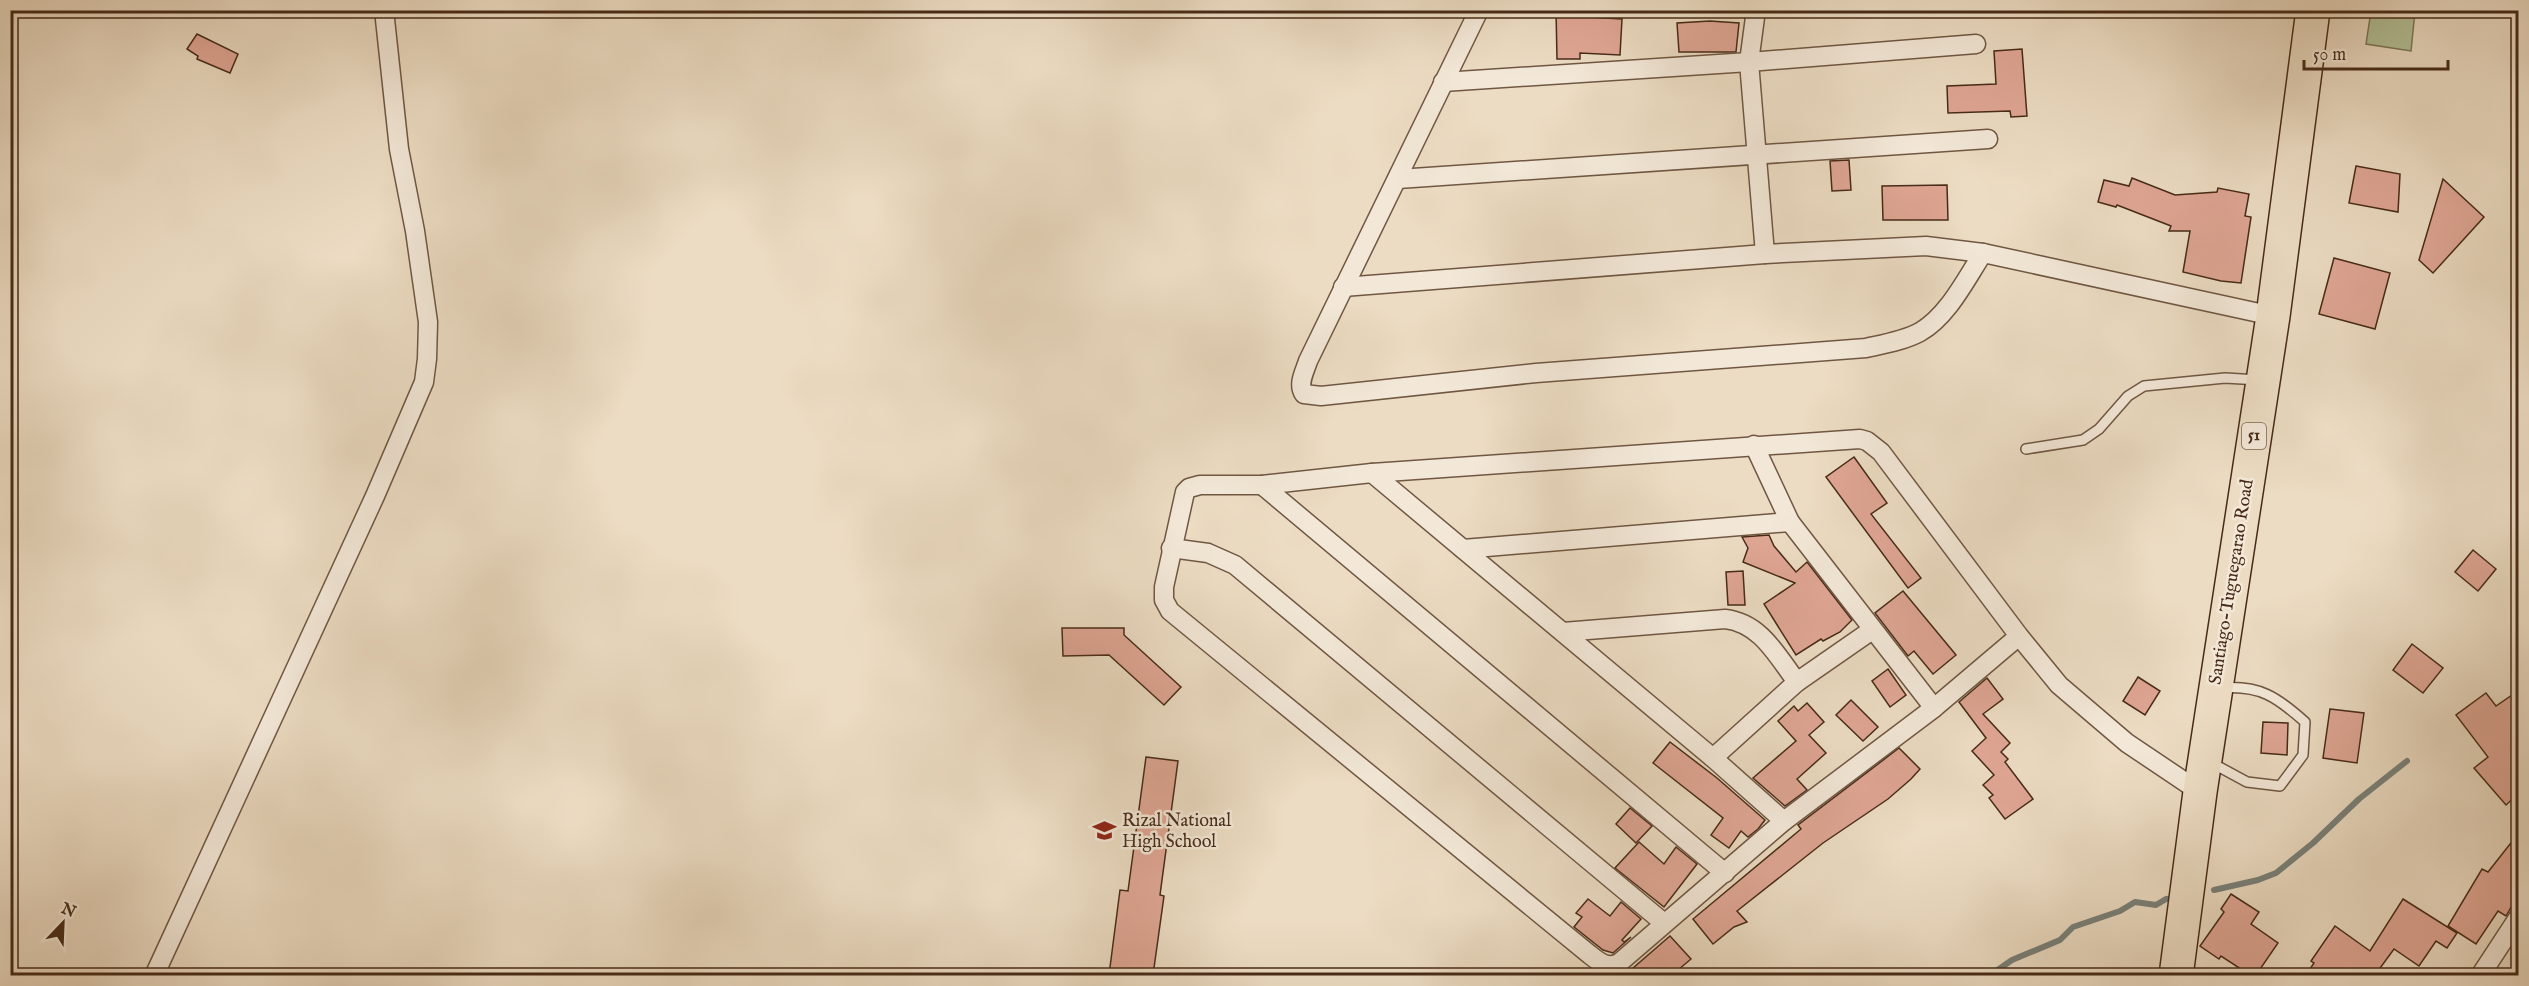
<svg xmlns="http://www.w3.org/2000/svg" width="2529" height="986" font-family="'IM FELL English',serif">
  <rect width="100%" height="100%" fill="#ecdcc3"/>
  <filter id="stains"><feTurbulence type="fractalNoise" baseFrequency=".00333" numOctaves="4"/><feColorMatrix values="0 0 0 0 .2 0 0 0 0 .09 0 0 0 0 .02 0 0 0 .5 -.17"/></filter>
  <radialGradient id="worn" r=".72"><stop offset=".6" stop-color="#630" stop-opacity="0"/><stop offset="1" stop-color="#630" stop-opacity=".3"/></radialGradient>
  <polygon fill="#b3c298" stroke="#7d7658" stroke-width="1.5" points="2371,11 2415,11 2411,51 2366,44"/>
  <g fill="none" stroke-linecap="round" stroke-linejoin="round">
    <g stroke="#79817a" stroke-width="6">
      <polyline points="2214,890 2258,880 2276,873 2313,843 2359,799 2407,761"/>
      <polyline points="1989,976 2012,960 2060,940 2073,927 2120,911 2135,902 2156,905 2166,899 2178,898"/>
    </g>
  </g>
  <g fill="#dfa694" stroke="#472b18" stroke-width="1.5">
    <polygon points="1556,10 1590,10 1589,17 1622,19 1620,55 1580,53 1580,59 1557,59"/>
    <polygon points="1710,21 1739,23 1736,52 1679,52 1677,23"/>
    <polygon points="197,34 238,54 230,73 197,59 198,56 187,49"/>
    <polygon points="2022,49 2027,116 2011,117 2010,111 1948,113 1947,86 1996,84 1994,51"/>
    <polygon points="1849,160 1851,190 1832,191 1830,161"/>
    <polygon points="2356,166 2400,174 2398,212 2349,203"/>
    <polygon points="2132,178 2175,195 2217,192 2218,188 2249,194 2245,216 2251,217 2241,283 2221,281 2183,272 2190,231 2169,231 2171,226 2117,205 2116,207 2098,202 2104,180 2129,186"/>
    <polygon points="2443,179 2484,217 2433,273 2419,260"/>
    <polygon points="1947,185 1948,220 1883,220 1882,186"/>
    <polygon points="2334,258 2390,273 2375,329 2319,314"/>
    <polygon points="1854,457 1887,503 1871,514 1921,578 1908,588 1826,477"/>
    <polygon points="1769,535 1774,546 1796,572 1807,562 1852,620 1840,632 1823,641 1821,639 1796,655 1764,604 1795,583 1743,562 1748,548 1742,537"/>
    <polygon points="2473,550 2496,569 2478,591 2455,572"/>
    <polygon points="1743,571 1745,605 1728,605 1726,572"/>
    <polygon points="1903,591 1956,655 1933,674 1914,651 1908,656 1875,613"/>
    <polygon points="1062,628 1124,628 1124,635 1181,687 1164,705 1109,655 1063,656"/>
    <polygon points="2412,644 2443,668 2423,693 2393,670"/>
    <polygon points="1888,669 1906,695 1890,707 1872,681"/>
    <polygon points="2138,677 2160,691 2145,715 2123,701"/>
    <polygon points="1987,678 2003,699 1983,714 2010,743 2001,752 2008,759 2005,762 2033,799 2005,819 1989,798 1993,795 1983,785 1994,775 1972,751 1986,738 1959,702"/>
    <polygon points="2518,691 2518,794 2506,805 2474,768 2488,757 2456,715 2486,693 2496,706"/>
    <polygon points="1851,700 1878,727 1863,741 1836,715"/>
    <polygon points="1807,703 1824,722 1809,735 1826,753 1797,779 1807,790 1785,806 1753,778 1796,741 1778,721 1794,706 1798,711"/>
    <polygon points="2330,709 2364,713 2357,763 2323,758"/>
    <polygon points="2263,722 2288,723 2287,755 2261,753"/>
    <polygon points="1670,742 1717,778 1765,820 1758,829 1748,837 1741,831 1729,848 1711,835 1723,818 1653,763"/>
    <polygon points="1899,748 1920,769 1911,779 1888,799 1823,843 1737,911 1747,922 1734,927 1713,944 1693,919 1801,829 1798,825"/>
    <polygon points="1146,757 1178,761 1160,895 1164,896 1153,975 1109,975 1120,890 1128,891"/>
    <polygon points="1630,808 1652,826 1636,843 1616,824"/>
    <polygon points="2518,834 2518,895 2506,916 2498,911 2476,944 2448,926 2482,869 2488,872"/>
    <polygon points="1639,842 1664,864 1676,847 1697,864 1664,907 1615,868"/>
    <polygon points="2231,894 2259,912 2251,924 2278,943 2256,975 2250,975 2221,956 2219,959 2200,946 2224,912 2221,909"/>
    <polygon points="1588,899 1610,916 1621,902 1641,919 1622,940 1624,942 1631,937 1613,953 1603,950 1574,927 1582,917 1576,913"/>
    <polygon points="2403,899 2457,933 2447,948 2436,941 2419,966 2394,949 2375,975 2306,975 2314,963 2311,961 2335,926 2370,951"/>
    <polygon points="1670,936 1691,959 1672,975 1625,975"/>
  </g>
  <g fill="none" stroke-linecap="round" stroke-linejoin="round">
    <defs>
      <g id="lane">
        <polyline points="2026,449 2083,440 2099,429 2128,396 2144,386 2225,378 2259,380"/>
        <path d="M2210,762L2247,782L2280,786L2303,755L2305,722C2277,697 2260,685 2221,688"/>
      </g>
      <g id="street">
        <path d="M1479,10L1308,361C1305,371 1297,384 1304,394L1321,396L1536,373L1866,348C1884,344 1903,341 1920,332C1948,316 1966,279 1983,253"/>
        <polyline points="1756,10 1749,62 1765,254"/>
        <polyline points="1443,82 1749,62 1976,44"/>
        <polyline points="1398,179 1988,139"/>
        <polyline points="1343,287 1765,254 1926,246 1983,253 2273,316"/>
        <polyline points="1754,445 1790,522 1934,708"/>
        <polyline points="1372,473 1713,758 1784,821"/>
        <polyline points="1262,485 1725,873"/>
        <polyline points="1171,548 1208,553 1235,565 1664,923"/>
        <polyline points="1463,549 1790,522"/>
        <path d="M1563,632L1725,619C1761,623 1777,656 1797,682"/>
        <path d="M2019,636L1934,708L1784,821L1619,963C1607,969 1599,962 1589,954L1170,611L1164,600V587L1185,492L1189,488L1200,485H1262L1372,473L1860,439L1867,441L1881,452L2019,636L2059,685L2127,743L2200,792"/>
        <polyline points="1713,758 1797,682 1872,630"/>
        <polyline points="154,976 375,496 424,382 427,359 428,322 415,231 399,149 384,10"/>
        <polyline points="2480,976 2518,918"/>
      </g>
      <polyline id="highway" points="2176,976 2200,792 2273,316 2313,10"/>
    </defs>
    <use href="#lane" stroke="#705743" stroke-width="12"/>
    <use href="#street" stroke="#705743" stroke-width="21"/>
    <use href="#highway" stroke="#472b18" stroke-width="36"/>
    <use href="#lane" stroke="#f3e8d8" stroke-width="9"/>
    <use href="#street" stroke="#f3e8d8" stroke-width="18"/>
    <use href="#highway" stroke="#ecdcc3" stroke-width="33"/>
  </g>
  <defs>
    <symbol id="school-bare" viewBox="-9 -9 18 18"><path d="M0-5L7-2L0 1L-7-2ZM-4 1L0 2.5L4 1V4Q0 6-4 4Z" fill="#8f2418" stroke="#f3e8d8" stroke-width="2.5" paint-order="stroke"/></symbol>
  </defs>
  <g fill-rule="evenodd">
    <use href="#school-bare" x="1088" y="814" width="33" height="33"/>
  </g>
  <g text-anchor="middle" dominant-baseline="central" stroke-width="5" stroke-linejoin="round" paint-order="stroke">
    <rect fill="#f3e8d8" stroke="#7b6452" stroke-width="1.5" x="2242" y="423" width="24" height="26" rx="4.5"/>
    <g font-size="16" font-weight="bold" fill="#472b18">
      <text x="2254" y="436">51</text>
    </g>
    <g font-size="18" fill="#472b18" stroke="#f3e8d8">
      <text transform="translate(2232 582) rotate(-81)">Santiago-Tuguegarao Road</text>
    </g>
    <g font-size="18" fill="#472b18" stroke="#f3e8d8" text-anchor="start">
      <text x="1122" y="821">Rizal National<tspan x="1122" dy="21">High School</tspan></text>
    </g>
  </g>
  <rect width="2529" height="986" fill="none" stroke="#ecdcc3" stroke-width="36"/>
  <rect x="12" y="12" width="2505" height="962" fill="none" stroke="#472b18" stroke-width="3"/>
  <rect x="18" y="18" width="2493" height="950" fill="none" stroke="#472b18" stroke-width="1.5"/>
  <g transform="translate(63 923) rotate(23)" stroke="#f3e8d8" stroke-width="4.5" paint-order="stroke">
  <path d="M0-4.5L10 22L0 15L-10 22Z" fill="#472b18"/>
  <text y="-9" font-size="16" font-weight="bold" text-anchor="middle" fill="#472b18">N</text>
  </g>
  <path d="M2304 60v9h144v-9" fill="none" stroke="#472b18" stroke-width="3"/>
  <text x="2313" y="60" font-size="18" fill="#472b18" stroke="#f3e8d8" stroke-width="4.5" paint-order="stroke">50 m</text>
  <rect width="100%" height="100%" filter="url(#stains)"/>
  <rect width="100%" height="100%" fill="url(#worn)"/>
</svg>
